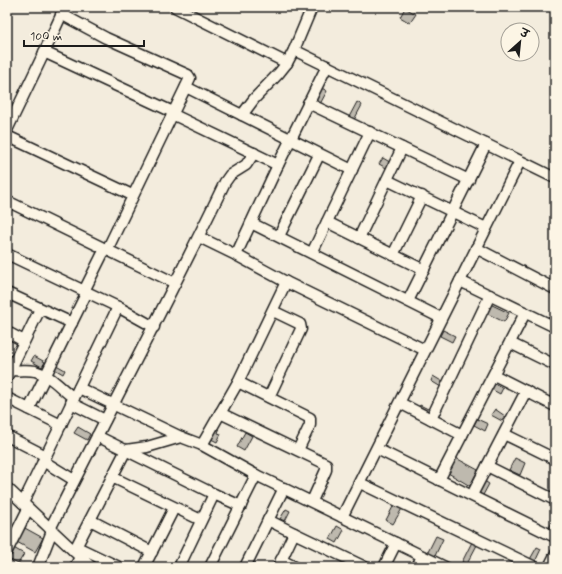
<svg xmlns="http://www.w3.org/2000/svg" width="562" height="574" font-family="Mynerve,'Playpen Sans Deva',sans-serif">
  <rect width="100%" height="100%" fill="#f3ecdd"/>
  <filter id="ink" filterUnits="userSpaceOnUse"><feTurbulence type="fractalNoise" baseFrequency=".025" numOctaves="2"/><feDisplacementMap in="SourceGraphic" scale="8" xChannelSelector="R" yChannelSelector="G"/><feConvolveMatrix kernelMatrix="1 2 1 2 8 2 1 2 1" color-interpolation-filters="sRGB"/></filter>
  <g filter="url(#ink)">
    <g fill="#beb9ae" stroke="#1c1c1c">
      <polygon points="405,8 416,14 410,23 400,17"/>
      <polygon points="320,87 327,91 320,104 312,100"/>
      <polygon points="357,102 362,105 354,120 349,117"/>
      <polygon points="383,158 393,164 390,170 379,164"/>
      <polygon points="490,304 509,313 504,322 486,313"/>
      <polygon points="443,330 455,336 452,342 440,336"/>
      <polygon points="34,356 45,362 42,367 31,361"/>
      <polygon points="53,363 65,370 63,374 51,367"/>
      <polygon points="433,376 443,382 441,387 431,381"/>
      <polygon points="494,383 503,388 500,394 491,389"/>
      <polygon points="555,388 555,401 549,398"/>
      <polygon points="420,405 432,411 430,415 418,409"/>
      <polygon points="495,409 505,416 502,421 491,415"/>
      <polygon points="477,419 488,424 485,431 474,425"/>
      <polygon points="78,427 90,434 87,440 74,433"/>
      <polygon points="216,428 219,430 218,433 221,434 217,442 211,439"/>
      <polygon points="245,432 252,436 244,451 237,447"/>
      <polygon points="456,458 478,470 470,486 448,473"/>
      <polygon points="515,458 525,463 520,475 509,470"/>
      <polygon points="483,480 489,484 482,497 476,494"/>
      <polygon points="395,503 403,507 393,524 386,520"/>
      <polygon points="286,509 290,511 285,521 280,519"/>
      <polygon points="554,518 555,519 555,529 553,533 548,530"/>
      <polygon points="337,526 344,530 337,543 330,539"/>
      <polygon points="23,527 43,538 35,552 15,541"/>
      <polygon points="436,536 443,539 434,558 427,554"/>
      <polygon points="472,542 477,545 467,564 462,562"/>
      <polygon points="12,547 24,554 18,564 7,558"/>
      <polygon points="537,547 541,549 534,564 529,561"/>
    </g>
    <g fill="none" stroke-linecap="round" stroke-linejoin="round">
      <defs>
        <g id="minor">
          <polyline points="175,7 287,63"/>
          <polyline points="61,14 106,38 188,75 190,78 107,250"/>
          <polyline points="294,50 555,178"/>
          <polyline points="44,52 173,112"/>
          <polyline points="186,87 352,170"/>
          <polyline points="308,103 469,180"/>
          <polyline points="172,114 278,165"/>
          <polyline points="242,115 254,99 279,73 287,63 294,50 312,7"/>
          <polyline points="7,130 42,57 65,7"/>
          <polyline points="7,136 132,195"/>
          <polyline points="387,180 486,228"/>
          <polyline points="7,201 175,283"/>
          <polyline points="327,222 424,270"/>
          <polyline points="251,223 441,318"/>
          <polyline points="279,236 319,155"/>
          <polyline points="199,237 236,255 286,282 425,350"/>
          <polyline points="359,238 402,148"/>
          <polyline points="476,248 555,289"/>
          <polyline points="312,253 370,132"/>
          <polyline points="7,254 118,307 154,327"/>
          <polyline points="236,255 278,165 327,66"/>
          <polyline points="393,255 422,196"/>
          <polyline points="460,281 555,327"/>
          <polyline points="84,291 105,249"/>
          <polyline points="7,293 72,323"/>
          <polyline points="408,301 486,144"/>
          <polyline points="7,332 24,341"/>
          <polyline points="510,343 555,365"/>
          <path d="M7,369C16,372 26,369 35,371C51,375 61,389 74,398"/>
          <polyline points="494,375 555,406"/>
          <polyline points="7,377 40,309"/>
          <polyline points="238,382 310,418 310,425 298,450"/>
          <polyline points="79,388 181,437 202,445 256,475 445,567"/>
          <polyline points="269,397 301,329 300,324 273,311"/>
          <polyline points="7,398 61,425"/>
          <polyline points="71,403 105,420"/>
          <polyline points="400,403 462,435"/>
          <polyline points="29,409 87,292"/>
          <polyline points="220,413 326,464 326,470 312,501"/>
          <polyline points="431,419 490,295"/>
          <polyline points="504,434 555,459"/>
          <polyline points="7,436 46,456"/>
          <polyline points="97,436 214,494 241,506"/>
          <polyline points="202,445 238,382 286,282"/>
          <polyline points="377,449 555,537"/>
          <polyline points="43,461 74,480"/>
          <polyline points="487,466 555,500"/>
          <polyline points="112,477 201,520"/>
          <polyline points="439,480 525,313"/>
          <polyline points="360,483 535,567"/>
          <polyline points="7,488 91,567"/>
          <polyline points="472,495 526,391"/>
          <polyline points="23,503 118,307"/>
          <polyline points="342,517 520,161"/>
          <polyline points="90,520 152,552"/>
          <polyline points="268,520 294,533 365,567"/>
          <path d="M50,529C108,413 169,299 225,182L230,175L246,165L254,153"/>
          <polyline points="77,547 119,567"/>
          <polyline points="7,551 28,509"/>
          <polyline points="74,551 126,450 147,447 181,437"/>
          <polyline points="281,560 295,567"/>
          <polyline points="38,567 52,531"/>
          <polyline points="75,567 80,557"/>
          <polyline points="144,567 174,508"/>
          <polyline points="179,567 214,494"/>
          <polyline points="210,567 256,475"/>
          <polyline points="245,567 284,488"/>
          <polyline points="278,567 294,533"/>
          <polyline points="384,567 396,543"/>
          <polyline points="417,567 422,556"/>
          <polyline points="549,567 555,555"/>
        </g>
      </defs>
      <use href="#minor" stroke="#1c1c1c" stroke-width="13"/>
      <use href="#minor" stroke="#fcf5e5" stroke-width="10"/>
    </g>
  </g>
  <rect width="562" height="574" fill="none" stroke="#fcf5e5" stroke-width="24"/>
  <rect x="12" y="12" width="538" height="550" fill="none" stroke="#1c1c1c" stroke-width="1.5" filter="url(#ink)"/>
  <g transform="translate(520 42) rotate(27)"><circle r="19" fill="#fcf5e5" stroke="#a29e95"/>
  <path d="M0-3L7 15L0 10L-7 15Z" fill="#1c1c1c"/>
  <text y="-6" font-size="11" font-weight="bold" text-anchor="middle" fill="#1c1c1c">उ</text>
  </g>
  <path d="M24 40v6h120v-6" fill="none" stroke="#1c1c1c" stroke-width="2"/>
  <text x="30" y="40" font-size="12" fill="#1c1c1c" stroke="#fcf5e5" stroke-width="3" paint-order="stroke">100 m</text>
</svg>
